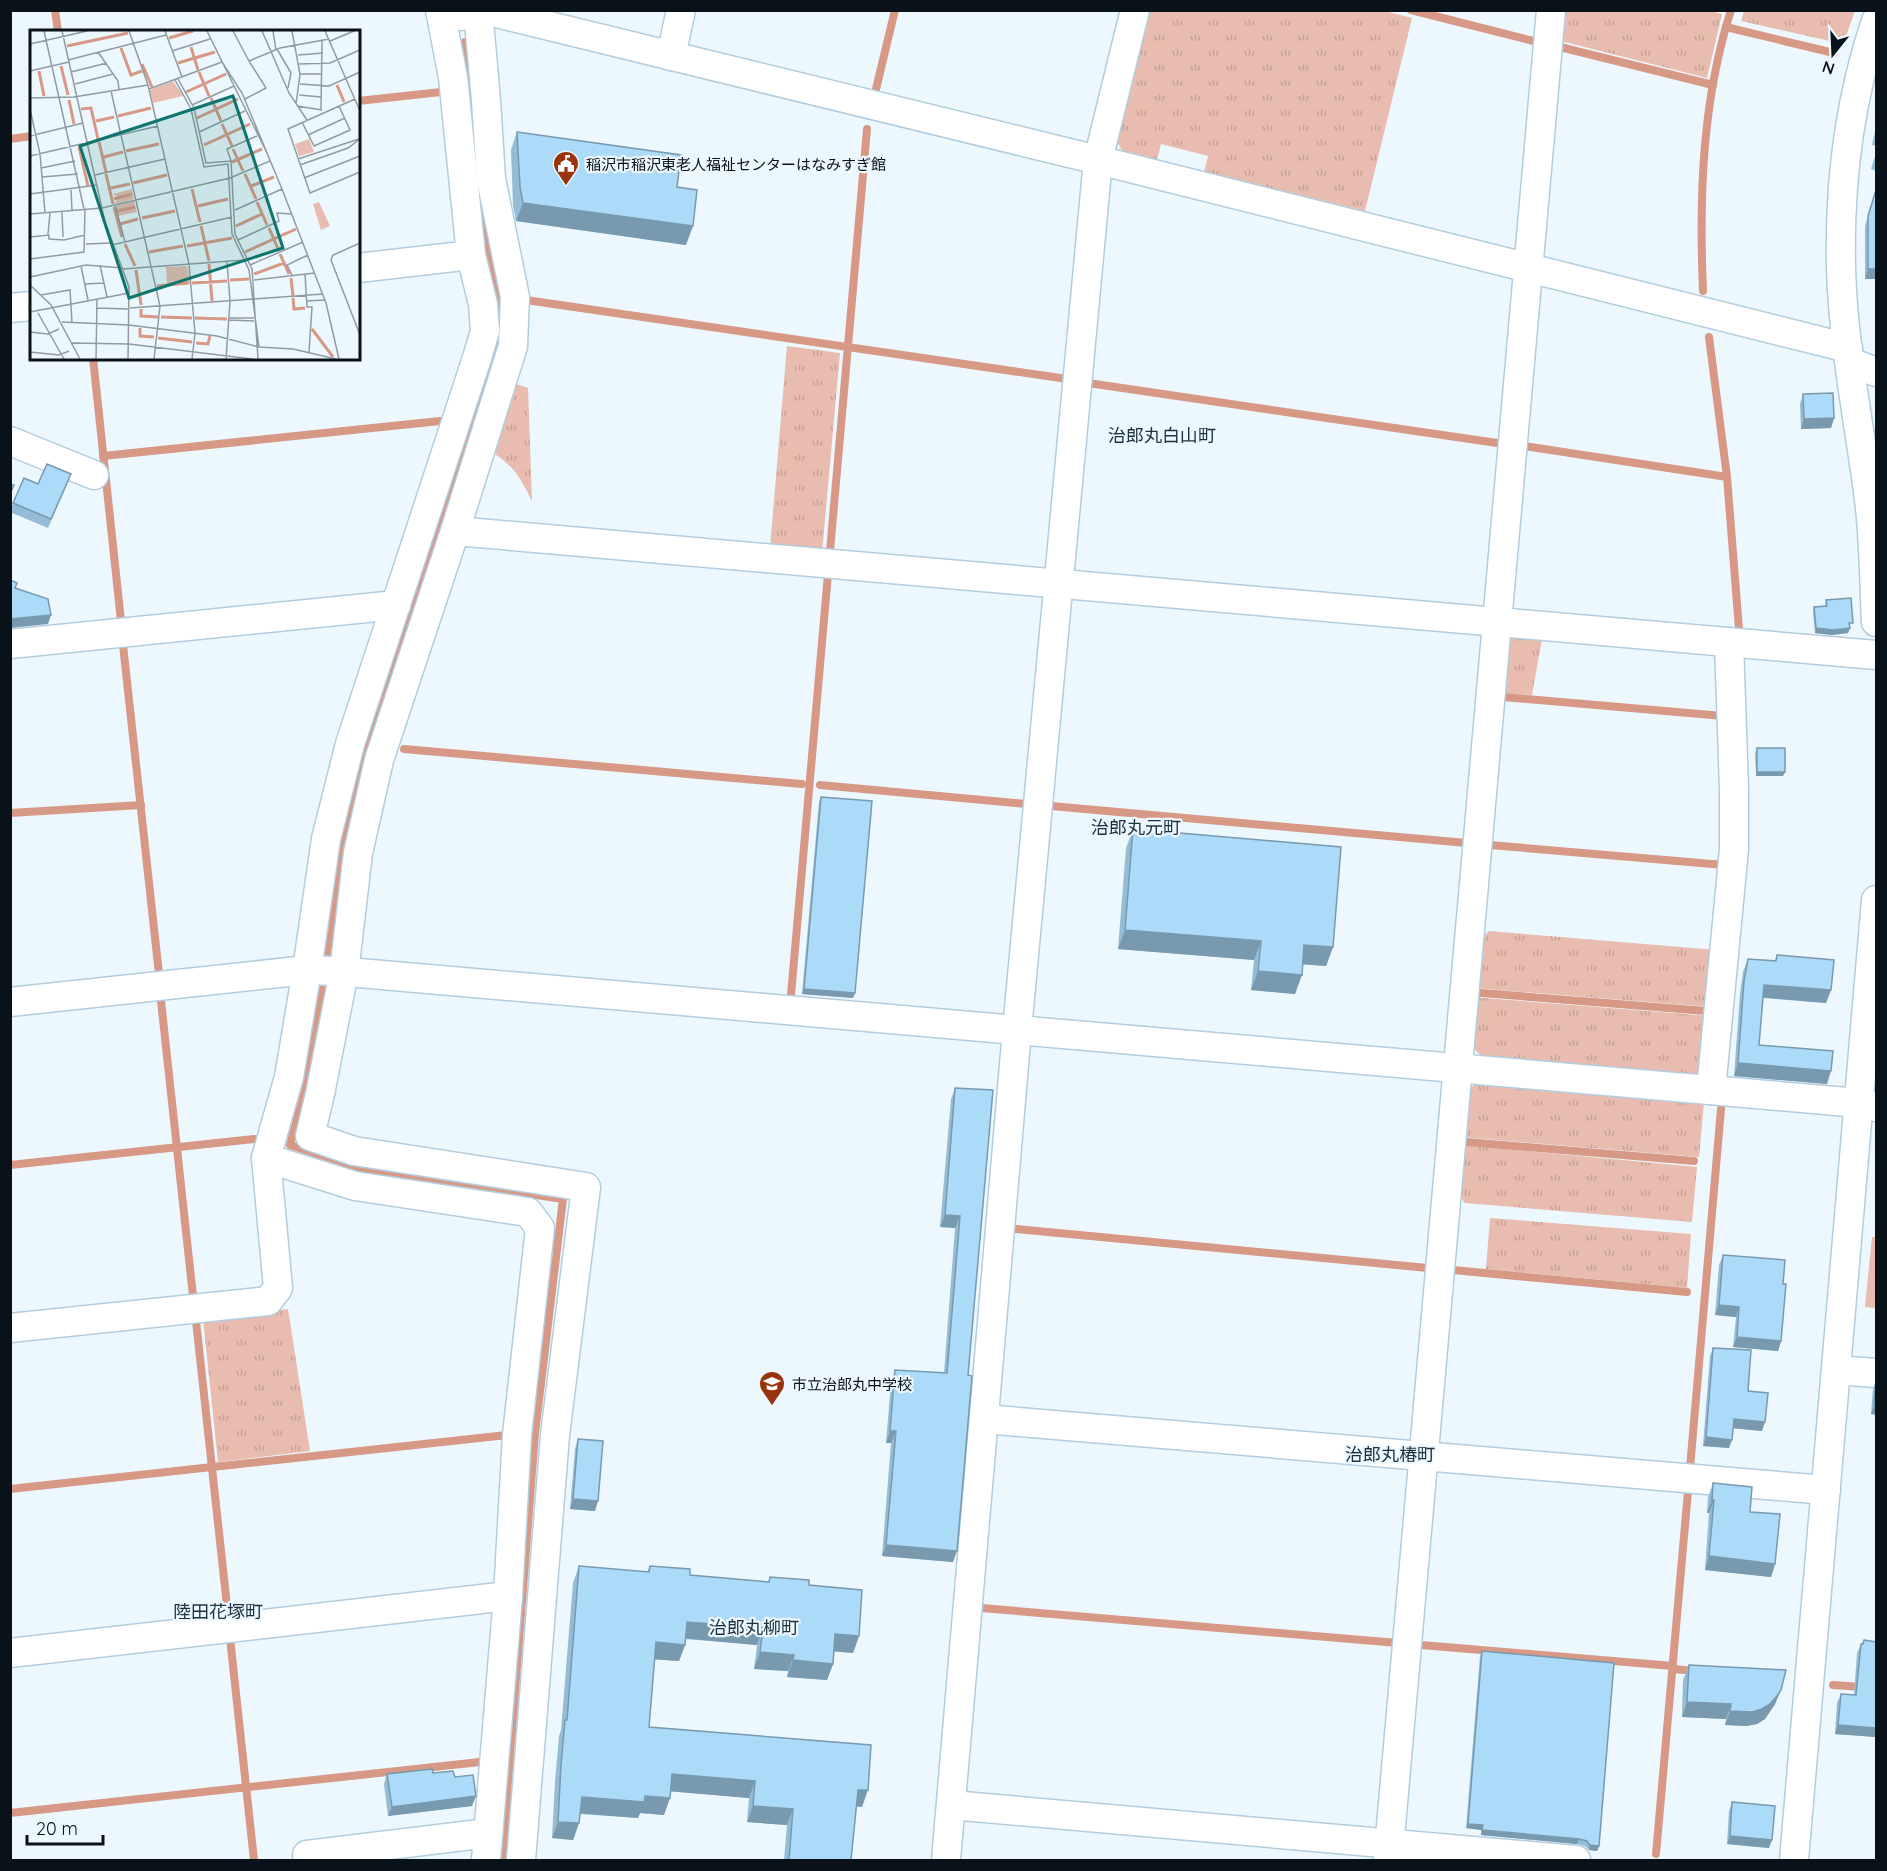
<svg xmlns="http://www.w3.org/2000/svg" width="1887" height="1871" font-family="Quicksand,'Noto Sans JP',sans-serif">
  <defs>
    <pattern id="grass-tufts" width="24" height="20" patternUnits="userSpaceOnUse" patternTransform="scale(1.5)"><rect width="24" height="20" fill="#e8bdaf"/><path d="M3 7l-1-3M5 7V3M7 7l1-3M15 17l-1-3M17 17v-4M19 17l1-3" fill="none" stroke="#c6a196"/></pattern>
  </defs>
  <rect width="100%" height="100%" fill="#ecf7fe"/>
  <g fill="url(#grass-tufts)">
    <polygon points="1381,10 1412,18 1365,211 1204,172 1208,156 1161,144 1157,160 1123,152 1115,138 1146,11"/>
    <polygon points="1708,10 1722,14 1707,78 1557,40 1559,11"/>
    <polygon points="1744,11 1744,10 1855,11 1843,44 1741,21"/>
    <polygon points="787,346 840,353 822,553 770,548"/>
    <path d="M511,382L528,388L532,501C518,474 515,467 489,450Z"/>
    <polygon points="1543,633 1532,695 1497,693 1502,638"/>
    <polygon points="1489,931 1717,950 1711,1007 1473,988 1476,943"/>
    <polygon points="1471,997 1711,1016 1705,1077 1484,1058 1467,1043"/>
    <polygon points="1477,1082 1704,1102 1699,1157 1462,1137 1465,1093"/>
    <polygon points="1461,1145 1697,1167 1692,1222 1465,1203 1457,1193"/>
    <polygon points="1490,1218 1691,1234 1687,1288 1486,1269"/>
    <polygon points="288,1309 310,1451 218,1462 203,1319"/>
  </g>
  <polygon fill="#e8bdaf" points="1872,1237 1876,1237 1876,1308 1865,1307"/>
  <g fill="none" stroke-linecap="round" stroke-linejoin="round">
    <g stroke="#d79986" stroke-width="8">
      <polyline points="55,10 58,32"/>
      <polyline points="1411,10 1537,42"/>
      <polyline points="1726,27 1834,53"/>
      <polyline points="465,42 470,76"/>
      <polyline points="1560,47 1713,85"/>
      <polyline points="876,89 895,10"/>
      <polyline points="358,101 441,92"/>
      <polyline points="473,115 474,148"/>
      <polyline points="10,139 32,136"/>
      <polyline points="480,205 486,246 501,311 498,341 368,746 341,856 324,984 308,1079 290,1145 363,1169 563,1199 535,1433 502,1860"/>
      <path d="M1703,291C1699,197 1702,101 1731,10"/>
      <polyline points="526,300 1067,379"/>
      <polyline points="1709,337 1727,477 1739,629"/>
      <polyline points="93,358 121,621"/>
      <polyline points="1088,383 1504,444"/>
      <polyline points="1524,446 1727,477"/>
      <polyline points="103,456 440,421"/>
      <polyline points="830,551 867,129"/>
      <polyline points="123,645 159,974"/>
      <polyline points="1503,697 1723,716"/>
      <polyline points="404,749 802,784"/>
      <polyline points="820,785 1026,804"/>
      <polyline points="1051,806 1467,843"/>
      <polyline points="10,813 141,805"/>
      <polyline points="1490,845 1724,865"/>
      <polyline points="1481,993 1706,1011"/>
      <polyline points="791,995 828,574"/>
      <polyline points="161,1001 193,1296"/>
      <polyline points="1467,1142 1694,1161"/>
      <polyline points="10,1165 254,1139"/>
      <polyline points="1016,1229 1428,1268"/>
      <polyline points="1453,1270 1687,1292"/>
      <polyline points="196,1321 228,1615"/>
      <polyline points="1690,1468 1721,1109"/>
      <polyline points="10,1489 507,1435"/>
      <polyline points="981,1608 1398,1643"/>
      <polyline points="230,1638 254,1860"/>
      <polyline points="1421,1645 1673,1666"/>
      <polyline points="1673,1669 1696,1671"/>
      <polyline points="1833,1685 1876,1688"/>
      <polyline points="10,1813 480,1762"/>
      <polyline points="1656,1854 1688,1491"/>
    </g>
    <defs>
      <g id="minor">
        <polyline points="440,10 453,77 471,255 483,304 485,331 477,358 350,744 326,839 307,970 289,1077 266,1158 355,1186 528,1212 540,1228 517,1435 508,1596 486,1860"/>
        <polyline points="478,10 486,100 491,179 515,297 513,346 455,531 379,760 358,853 344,972 320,1094 310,1136 354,1151 586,1187 555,1435 521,1860"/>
        <polyline points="461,16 478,11 492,12 1098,160 1848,348"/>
        <path d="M1876,21C1849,101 1839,183 1841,268C1843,345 1859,422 1869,499C1874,539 1874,581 1876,622"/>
        <polyline points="671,56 681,10"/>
        <polyline points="358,268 471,255"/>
        <polyline points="10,308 32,306"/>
        <polyline points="1850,362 1876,372"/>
        <polyline points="10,441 94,475"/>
        <polyline points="455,531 1876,655"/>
        <polyline points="10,644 396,605"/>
        <polyline points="10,1002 307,970 336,971 1859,1103 1876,1107"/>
        <polyline points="1711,1090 1734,849 1734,790 1729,642"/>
        <polyline points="10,1328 268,1301 278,1288 266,1158"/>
        <polyline points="1836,1370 1876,1373"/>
        <polyline points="984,1419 1826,1490"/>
        <polyline points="10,1653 508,1596"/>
        <polyline points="951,1805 1576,1860"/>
        <polyline points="307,1855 488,1833"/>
        <polyline points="946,1860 1017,1030 1098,160 1135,10"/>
        <polyline points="1388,1860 1551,10"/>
        <polyline points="1794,1860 1876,900"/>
      </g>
    </defs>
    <use href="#minor" stroke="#b3cdde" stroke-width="31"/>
    <use href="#minor" stroke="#fff" stroke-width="28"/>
  </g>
  <g fill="#94bcd6">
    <polygon points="1876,127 1876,146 1872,145"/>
    <polygon points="517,132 677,187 686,245 516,221 513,205 511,150"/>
    <polygon points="1876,153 1876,171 1871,169"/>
    <polygon points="1876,188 1876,279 1865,279 1865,226"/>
    <polygon points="1803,394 1834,418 1831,428 1801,429 1800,404"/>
    <polygon points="68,482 48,528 10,512 13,503 38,484"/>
    <polygon points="1826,600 1851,628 1850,628 1848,633 1832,635 1815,633 1813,612 1814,607 1825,606"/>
    <polygon points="1757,748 1783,776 1756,776 1755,753"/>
    <polygon points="821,797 853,998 802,994 819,802"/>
    <polygon points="1133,829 1333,947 1326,966 1303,964 1295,994 1251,990 1254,960 1118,949 1126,848"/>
    <polygon points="1777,955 1831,990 1826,1003 1763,998 1759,1045 1827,1084 1734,1076 1740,994 1743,972 1748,959 1775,960"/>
    <polygon points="955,1088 968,1375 953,1562 882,1556 891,1443 886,1443 891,1382 895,1370 944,1373 955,1228 940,1227 951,1099"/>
    <polygon points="1723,1255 1783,1284 1781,1341 1778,1351 1733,1347 1736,1317 1715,1315 1719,1265"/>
    <polygon points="1713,1348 1748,1391 1762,1431 1733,1428 1729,1448 1703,1446 1710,1356"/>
    <polygon points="1876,1381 1876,1415 1871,1414 1873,1389"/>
    <polygon points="578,1439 595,1511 570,1509 575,1449"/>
    <polygon points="1713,1483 1750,1512 1775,1564 1771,1577 1705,1570 1709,1513 1707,1513 1708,1497"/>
    <polygon points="579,1566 647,1572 650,1566 690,1575 768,1582 770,1577 809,1585 859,1636 853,1653 834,1651 833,1664 827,1680 787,1677 788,1671 754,1669 757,1645 685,1639 685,1645 679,1661 654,1659 649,1727 862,1807 856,1806 851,1860 784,1860 787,1825 747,1822 749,1798 671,1791 664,1815 640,1813 638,1818 580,1814 579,1823 573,1840 552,1838 555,1782 559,1736 561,1730 573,1583"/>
    <polygon points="1864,1640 1876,1737 1835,1734 1837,1703 1841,1694 1854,1695 1857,1653 1861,1644 1862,1644"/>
    <polygon points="1482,1651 1599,1846 1597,1851 1589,1850 1585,1846 1577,1844 1481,1835 1481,1830 1466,1828 1480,1656"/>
    <polygon points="1689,1665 1781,1690 1775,1704 1765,1719 1757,1724 1746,1726 1725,1725 1726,1719 1682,1717 1683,1680"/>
    <polygon points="433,1773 455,1777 472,1806 388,1816 384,1784 387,1774"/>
    <polygon points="1732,1802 1769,1848 1727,1844 1729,1811"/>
  </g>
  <g fill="#7899ae">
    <polygon points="523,203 693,226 686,245 516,221"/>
    <polygon points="1868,269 1876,269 1876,279 1865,279"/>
    <polygon points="1834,418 1831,428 1801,429 1804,419"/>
    <polygon points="51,615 48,624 10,628 10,619"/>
    <polygon points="1816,628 1850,628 1848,633 1832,635 1815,633"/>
    <polygon points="1757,772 1785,772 1783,776 1756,776"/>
    <polygon points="1125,930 1261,941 1254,960 1118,949"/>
    <polygon points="1304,945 1333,947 1326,966 1298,964"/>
    <polygon points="1258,971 1302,975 1295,994 1251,990"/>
    <polygon points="1764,985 1831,990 1826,1003 1759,997"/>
    <polygon points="804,989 855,993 853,998 802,994"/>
    <polygon points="1738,1063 1831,1071 1827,1084 1734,1076"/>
    <polygon points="945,1215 960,1216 955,1228 940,1227"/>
    <polygon points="1719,1305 1739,1307 1736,1317 1715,1315"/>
    <polygon points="1737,1337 1781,1341 1778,1351 1733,1347"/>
    <polygon points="1874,1405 1876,1405 1876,1415 1871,1414"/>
    <polygon points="1734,1419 1765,1422 1762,1431 1731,1428"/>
    <polygon points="890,1431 896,1431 891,1443 886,1443"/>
    <polygon points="1706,1437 1732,1440 1729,1448 1703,1446"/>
    <polygon points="573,1499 598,1501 595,1511 570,1509"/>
    <polygon points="1712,1500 1714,1500 1709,1513 1707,1513"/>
    <polygon points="886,1545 957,1551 953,1562 882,1556"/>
    <polygon points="1709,1556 1775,1564 1771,1577 1705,1570"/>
    <polygon points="687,1622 763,1628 757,1645 681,1638"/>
    <polygon points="835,1634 859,1636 853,1653 829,1651"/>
    <polygon points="656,1642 685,1645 679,1661 650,1659"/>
    <polygon points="760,1652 794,1655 788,1671 754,1669"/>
    <polygon points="793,1660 833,1664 827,1680 787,1677"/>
    <polygon points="1781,1690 1775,1704 1765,1719 1757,1724 1746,1726 1725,1725 1730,1711"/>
    <polygon points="1687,1702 1731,1704 1726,1719 1682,1717"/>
    <polygon points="1838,1725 1876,1728 1876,1737 1835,1734"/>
    <polygon points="672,1774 755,1781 749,1798 666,1791"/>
    <polygon points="858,1790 868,1790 862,1807 852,1806"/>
    <polygon points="476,1796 472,1806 388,1816 392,1807"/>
    <polygon points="645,1796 670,1798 664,1815 640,1813 638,1818 576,1813 582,1797"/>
    <polygon points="753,1806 793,1809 787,1825 747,1822"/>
    <polygon points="558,1822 579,1823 573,1840 552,1838"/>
    <polygon points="1468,1824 1483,1825 1481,1830 1466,1828"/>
    <polygon points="1482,1830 1579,1839 1577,1844 1481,1835"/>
    <polygon points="1730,1836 1772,1840 1769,1848 1727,1844"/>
    <polygon points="1590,1845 1599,1846 1597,1851 1589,1850"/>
  </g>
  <g fill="#acdbf9" stroke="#7899ae" stroke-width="1.5">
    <polygon points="517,132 681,155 677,187 697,190 693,226 523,203 520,187"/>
    <polygon points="1876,190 1876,269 1868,269 1868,216"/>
    <polygon points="1833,393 1834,418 1804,419 1803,394"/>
    <polygon points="47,464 71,474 51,519 13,503 24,478 38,484"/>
    <polygon points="10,484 14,485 10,494"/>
    <polygon points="10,580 17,583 15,588 48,599 51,615 10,619"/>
    <polygon points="1851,598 1853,623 1849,623 1850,628 1833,630 1816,628 1814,607 1827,606 1826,600"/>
    <rect x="1757" y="748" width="28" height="24"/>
    <polygon points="821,797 872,801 855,993 804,989"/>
    <polygon points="1133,829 1341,847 1333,947 1304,945 1302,975 1258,971 1261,941 1125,930"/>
    <polygon points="1777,955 1834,960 1831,990 1764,985 1759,1045 1833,1051 1831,1071 1738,1063 1744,981 1748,959 1776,961"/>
    <polygon points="955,1088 993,1090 968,1375 972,1376 957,1551 886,1545 896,1431 890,1431 895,1370 947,1373 960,1216 945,1215"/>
    <polygon points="1723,1255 1785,1260 1783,1284 1786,1284 1781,1341 1737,1337 1739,1307 1719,1305"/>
    <polygon points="1713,1348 1751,1350 1748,1391 1768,1393 1765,1422 1734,1419 1732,1440 1706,1437"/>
    <polygon points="1876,1381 1876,1405 1874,1405"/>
    <polygon points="578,1439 603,1441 598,1501 573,1499"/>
    <polygon points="1713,1483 1752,1487 1750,1512 1780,1514 1775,1564 1709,1556 1714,1500 1712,1500"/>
    <polygon points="579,1566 649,1572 650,1566 690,1569 690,1575 769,1582 770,1577 809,1580 809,1585 862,1590 859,1636 835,1634 833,1664 793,1660 794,1655 760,1652 763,1628 687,1622 685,1645 656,1642 649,1727 871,1745 868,1790 858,1790 851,1860 789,1860 793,1809 753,1806 755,1781 672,1774 670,1798 645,1796 644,1802 582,1797 579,1823 558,1822 561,1765 565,1720 567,1720"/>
    <polygon points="1864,1640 1876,1642 1876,1728 1838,1725 1841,1694 1856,1695 1861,1644 1863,1644"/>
    <polygon points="1482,1651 1614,1663 1599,1846 1590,1845 1587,1841 1579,1839 1482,1830 1483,1825 1468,1824"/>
    <polygon points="1689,1665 1786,1670 1781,1690 1777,1696 1770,1704 1762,1709 1752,1712 1730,1711 1731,1704 1687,1702"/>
    <polygon points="432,1769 433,1773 453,1771 455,1777 473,1775 476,1796 392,1807 387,1774"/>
    <polygon points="1732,1802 1775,1806 1772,1840 1730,1836"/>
  </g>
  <defs>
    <symbol id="civic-pin" viewBox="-11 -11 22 30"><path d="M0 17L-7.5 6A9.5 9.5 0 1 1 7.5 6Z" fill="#99330d" stroke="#ecf7fe"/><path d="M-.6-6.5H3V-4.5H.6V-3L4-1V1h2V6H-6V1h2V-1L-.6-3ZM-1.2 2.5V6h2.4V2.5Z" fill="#fff"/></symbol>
    <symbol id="school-pin" viewBox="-11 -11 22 30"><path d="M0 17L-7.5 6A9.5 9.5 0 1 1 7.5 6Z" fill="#99330d" stroke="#ecf7fe"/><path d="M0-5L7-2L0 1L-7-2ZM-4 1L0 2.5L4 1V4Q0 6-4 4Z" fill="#fff"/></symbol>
  </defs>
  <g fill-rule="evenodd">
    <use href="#civic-pin" x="551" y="149" width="30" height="40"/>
    <use href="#school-pin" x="757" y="1369" width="30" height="40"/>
  </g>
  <g text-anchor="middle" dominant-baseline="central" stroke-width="4.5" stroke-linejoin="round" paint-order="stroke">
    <g font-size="15" fill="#081218" stroke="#ecf7fe" text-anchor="start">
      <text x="586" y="164">稲沢市稲沢東老人福祉センターはなみすぎ館</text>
      <text x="792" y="1384">市立治郎丸中学校</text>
    </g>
    <g font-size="18" fill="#1c323f" stroke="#ecf7fe">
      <text x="1162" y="435">治郎丸白山町</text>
      <text x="1136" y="827">治郎丸元町</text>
      <text x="1390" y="1454">治郎丸椿町</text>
      <text x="218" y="1611">陸田花塚町</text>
      <text x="754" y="1627">治郎丸柳町</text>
    </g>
  </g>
  <g transform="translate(30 30)">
    <rect width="330" height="330" fill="#ecf7fe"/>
    <path d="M102,159L104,169L85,174L88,168L83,164ZM104,171L107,182L88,186L85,176ZM157,236L160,253L137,254L136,237Z" fill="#e8bdaf"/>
    <path d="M143,51L153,66L123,73L120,60ZM279,109L284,122L269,126L265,114ZM289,172L300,196L291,200L283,174Z" fill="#e8bdaf"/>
    <path fill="none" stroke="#d79986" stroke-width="3" d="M139,8L163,1M37,16L98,3M161,17L168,40M91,18L101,45L112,41M148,33L185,22M112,34L122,57M31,36L38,65M9,41L14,66M169,42L179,66M307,55L314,72M156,62L196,44M181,68L191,91M39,70L44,94M51,79L61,78L68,109M88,86L121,78M167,88L208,69M66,91L84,87M192,94L202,116M69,112L76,142M174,115L220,94M49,117L58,156M203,119L213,141M96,121L129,114M74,127L93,122M202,132L232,119M76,144L83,174M215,144L226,169M103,153L137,145M221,156L244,147M81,158L100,154M162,159L170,192M84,169L102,164M227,172L237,195M168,176L198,169M84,177L92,207M87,181L105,177M112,188L145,181M90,194L108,189M171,196L179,231M206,196L232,184M239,198L249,221M95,214L105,236M157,216L202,208M119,222L153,216M215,222L266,199M250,224L259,244M179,234L182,271M106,240L111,275M224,244L254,233M261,248L263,266M200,250L219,249M162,253L197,251M127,256L159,253M263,268L264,279L275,278M111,279V286L128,287M131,287L162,288M165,288L197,289M110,298V306L124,307M282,299L303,327M128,308L162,312M166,313L178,314L180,306"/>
    <path fill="none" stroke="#919ba2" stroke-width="1.5" d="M14,1L54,179M32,1L75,192L99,257L98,329M99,1L118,55L159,234L165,303L162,329M135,1L152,47M177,1L238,125M203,1L219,31M232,1L259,63L277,90M243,1L246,20M262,1L270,44L266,74M295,1L330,81M300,11L324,1M0,14L57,1M247,19L261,43L258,58M142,21L180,9M68,22L88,51L89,60M268,25L293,23M38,30L136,5M192,32L212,63L252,159L296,273L309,329M269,34L300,33L330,20M0,41L39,32M41,42L77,33M270,44H292M148,49L164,78L176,133L201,131L205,204L222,239L228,329M145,50L161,79L174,137L198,134L202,204L219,240L229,317M45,54L83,44M270,54L299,56L330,42M119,59L192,32M81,61L130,276L124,329M269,65L291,67M0,68L44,67L118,55M215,69L236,58L219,31L250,18L299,9M325,69L258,99L280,163L330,142M162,75L204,56M267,76L292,80M0,79L10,124L15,183M291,79L292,11M272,92L284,116L320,100L309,76M169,102L215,81M278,105L315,88M0,106L53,93M0,126L128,96M268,129L329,109M201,131L197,119L227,106M270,135L318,118L330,109M11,138L45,131M65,145L135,129M12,147L48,144M274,148L330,126M41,160L42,181M0,164L67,155M85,175L95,212M205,180L252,159M32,182L33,207M0,184L72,178L200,148L240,131M18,204L20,183M0,207L19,205V209L34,210L55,205M208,210L249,191L247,183L262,184M330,213L303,225L301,230L330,305M56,214L81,213M82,215L202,187M0,229L54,222L55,179M70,235L77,267M220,235L273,212M51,236L58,270M93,239L214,230M275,244L277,277H282L279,322M262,245L257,235L278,225M0,247L56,235L93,238M224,250L285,243M55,254L74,253M0,255L21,275L50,329M11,265L40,260L42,293M277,271L295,270M67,278L98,279M100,278L293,264M0,282L99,263M8,283L34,329M199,288H224M199,290L224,291M32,292L99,295L187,306L229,317L263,319L306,329M0,302L18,304L29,299M42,313L99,314L222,329M0,322L29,325L39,321M66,329L67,269M196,329L200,271L197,232"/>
    <path fill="#0f766e" fill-opacity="0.15" stroke="#0f766e" stroke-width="3" d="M203,66L253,218L99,268L50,116Z"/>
    <rect width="330" height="330" fill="none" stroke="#081218" stroke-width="3"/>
  </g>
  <rect width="1887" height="1871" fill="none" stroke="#081218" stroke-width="24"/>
  <g transform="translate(1833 54) rotate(198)" stroke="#ecf7fe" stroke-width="4.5" paint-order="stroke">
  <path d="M0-4.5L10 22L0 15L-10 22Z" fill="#081218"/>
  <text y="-9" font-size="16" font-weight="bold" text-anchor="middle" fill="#081218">N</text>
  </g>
  <path d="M27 1835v9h76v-9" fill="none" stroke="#081218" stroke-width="3"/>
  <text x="36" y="1835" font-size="18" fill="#081218" stroke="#ecf7fe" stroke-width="4.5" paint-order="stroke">20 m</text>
</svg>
